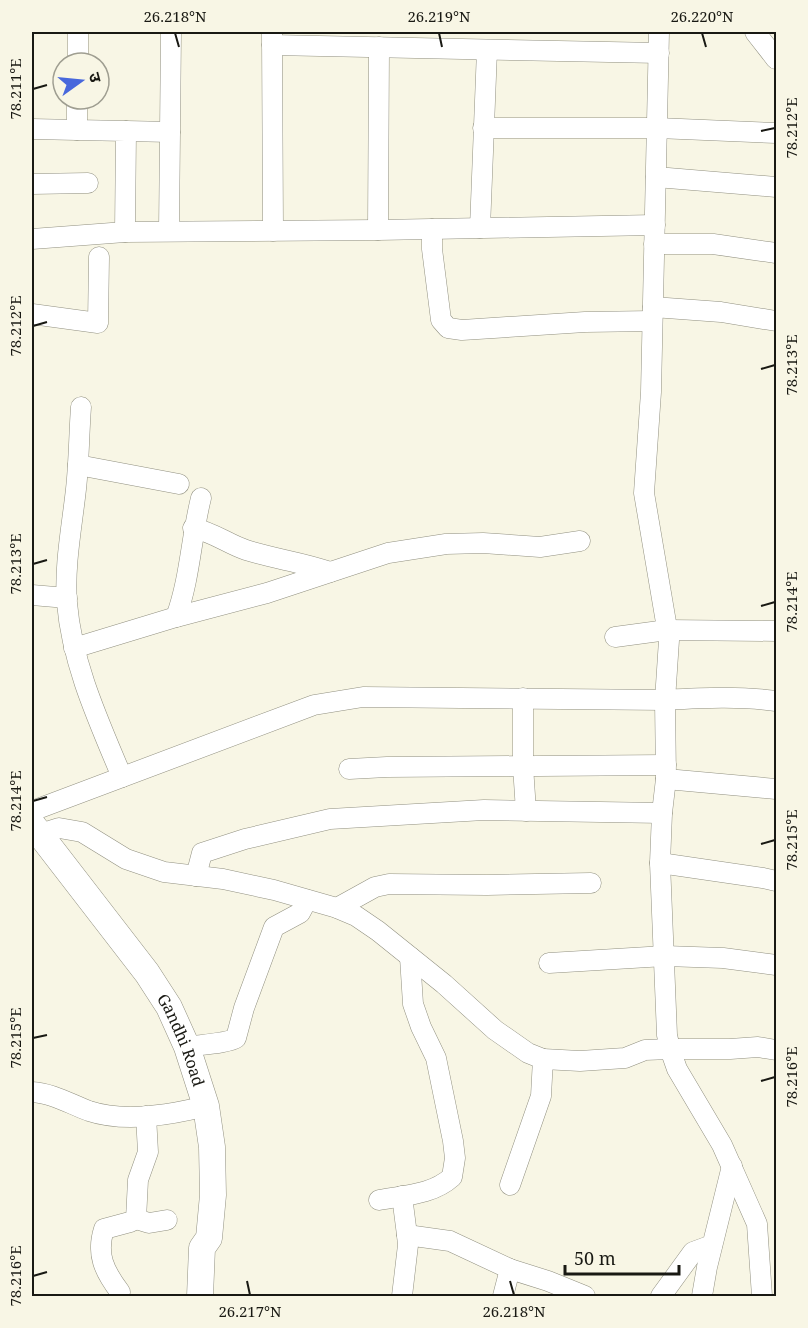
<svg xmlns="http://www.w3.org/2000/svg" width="808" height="1328" font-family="'Noto Serif','Noto Sans Devanagari',serif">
  <rect width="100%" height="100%" fill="#f8f6e5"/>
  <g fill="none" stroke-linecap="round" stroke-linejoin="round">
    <defs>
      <g id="minor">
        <polyline points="659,32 651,392 644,493 669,640 665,700 666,779 662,813 660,863 667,1035 670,1049 677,1069 722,1145 757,1224 762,1296"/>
        <polyline points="755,32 776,59"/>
        <polyline points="272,34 273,231"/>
        <polyline points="272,45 659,53"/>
        <polyline points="78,63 78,32"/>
        <polyline points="77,99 77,130 126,131 125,232"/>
        <polyline points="483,128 657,128 776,133"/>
        <polyline points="32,129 77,130"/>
        <polyline points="126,131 170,132"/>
        <polyline points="656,177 776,187"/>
        <polyline points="32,184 88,183"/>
        <polyline points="480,228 487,50"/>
        <polyline points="432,229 432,249 441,320 448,328 462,330 585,322 652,321"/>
        <polyline points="378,230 379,47"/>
        <polyline points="169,231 171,32"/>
        <polyline points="32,239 125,232 378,230 655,225"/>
        <polyline points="654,244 713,244 776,253"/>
        <polyline points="653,307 721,312 776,321"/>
        <polyline points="32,314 98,323 99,257"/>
        <path d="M81,407C79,434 79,462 76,489C72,526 64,566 67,603C72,664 99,722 122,777"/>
        <polyline points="78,465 179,484"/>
        <path d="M193,528C213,532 228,544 246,550C274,559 302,562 330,572"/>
        <polyline points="32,595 67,598"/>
        <path d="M176,617C190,579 191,538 201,498"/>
        <polyline points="615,637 667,630 776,631"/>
        <polyline points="74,648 176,617 267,593 388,553 446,544 483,543 540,547 580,541"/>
        <polyline points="523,698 523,766 526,811"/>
        <polyline points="349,769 387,767 666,765"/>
        <polyline points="666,779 776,789"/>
        <path d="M32,811L314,705L363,697L665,700C703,698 739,696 776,701"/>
        <polyline points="40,834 59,828 82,832 126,859 164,872 223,879 274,890 337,908 356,916 378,931 444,984 495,1030 528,1053 543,1059 541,1096 510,1185"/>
        <polyline points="660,863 763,878 776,881"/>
        <polyline points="196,876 202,853 245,839 330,819 484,810 662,813"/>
        <polyline points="337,908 375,887 389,884 487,885 591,883"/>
        <polyline points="549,963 665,956 723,958 776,965"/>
        <path d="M187,1047C198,1045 229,1043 236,1038L244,1008L274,927L300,913L307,900"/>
        <polyline points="543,1059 580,1061 625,1058 645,1050 670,1049 730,1049 758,1047 776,1050"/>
        <path d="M32,1092C52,1093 70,1104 89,1111C125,1123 170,1115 206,1106"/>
        <polyline points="402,1196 407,1235"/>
        <path d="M379,1200C405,1195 432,1195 452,1177L455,1158L453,1141L436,1058L421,1027L413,1004L410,957"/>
        <polyline points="136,1219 149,1223 167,1220"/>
        <path d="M120,1292C104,1271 96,1254 104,1229L130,1222L136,1219L138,1180L148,1152L146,1116"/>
        <polyline points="402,1296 408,1245 407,1235 450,1241 510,1269 548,1281 585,1296"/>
        <polyline points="503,1296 510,1269"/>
        <polyline points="661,1296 693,1252 712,1245"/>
        <polyline points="702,1296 707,1267 732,1166"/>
      </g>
      <g id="major">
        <path id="s1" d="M32,824L147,973L169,1007L187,1047L206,1106L212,1147L213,1195L209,1238L202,1248L200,1296"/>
      </g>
    </defs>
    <use href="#minor" stroke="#919080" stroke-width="21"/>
    <use href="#major" stroke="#919080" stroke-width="27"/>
    <use href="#minor" stroke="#fff" stroke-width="20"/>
    <use href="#major" stroke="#fff" stroke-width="26"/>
  </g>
  <path fill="none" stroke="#191913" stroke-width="2" d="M175,33L179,47M439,33L442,47M702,33L706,47M33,89L47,85M761,131L775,128M33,326L47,322M761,369L775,365M33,564L47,560M761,606L775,602M33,801L47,797M761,844L775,840M33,1038L47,1035M761,1081L775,1077M33,1276L47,1272M247,1281L250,1295M510,1281L514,1295"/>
  <g text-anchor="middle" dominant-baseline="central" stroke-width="6" stroke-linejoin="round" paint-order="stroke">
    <g font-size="16" fill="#191913" stroke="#f8f6e5">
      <text stroke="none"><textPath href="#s1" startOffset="264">Gandhi Road</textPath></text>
    </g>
  </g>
  <rect width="808" height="1328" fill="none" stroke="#f8f6e5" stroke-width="66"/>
  <g transform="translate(81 81) rotate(75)"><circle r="28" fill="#f8f6e5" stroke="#9f9e91" stroke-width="1.5"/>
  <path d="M0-4.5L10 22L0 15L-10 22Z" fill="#4868dc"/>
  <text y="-9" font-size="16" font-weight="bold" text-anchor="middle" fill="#191913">उ</text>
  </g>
  <path d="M565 1265v9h114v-9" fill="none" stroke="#191913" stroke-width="3"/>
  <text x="574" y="1265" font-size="18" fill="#191913" stroke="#f8f6e5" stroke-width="4.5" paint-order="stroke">50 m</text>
  <rect x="33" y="33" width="742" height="1262" fill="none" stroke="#191913" stroke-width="2"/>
  <g font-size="15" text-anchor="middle" fill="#191913">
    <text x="175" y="22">26.218°N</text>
    <text x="439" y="22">26.219°N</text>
    <text x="702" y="22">26.220°N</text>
    <text transform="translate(16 89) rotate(-90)" y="5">78.211°E</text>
    <text transform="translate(792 128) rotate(-90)" y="5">78.212°E</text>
    <text transform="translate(16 326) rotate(-90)" y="5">78.212°E</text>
    <text transform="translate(792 365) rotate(-90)" y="5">78.213°E</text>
    <text transform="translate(16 564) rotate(-90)" y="5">78.213°E</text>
    <text transform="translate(792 602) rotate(-90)" y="5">78.214°E</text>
    <text transform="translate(16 801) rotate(-90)" y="5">78.214°E</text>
    <text transform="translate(792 840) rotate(-90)" y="5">78.215°E</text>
    <text transform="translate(16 1038) rotate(-90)" y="5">78.215°E</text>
    <text transform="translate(792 1077) rotate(-90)" y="5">78.216°E</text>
    <text transform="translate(16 1276) rotate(-90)" y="5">78.216°E</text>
    <text x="250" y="1317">26.217°N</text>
    <text x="514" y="1317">26.218°N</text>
  </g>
</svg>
